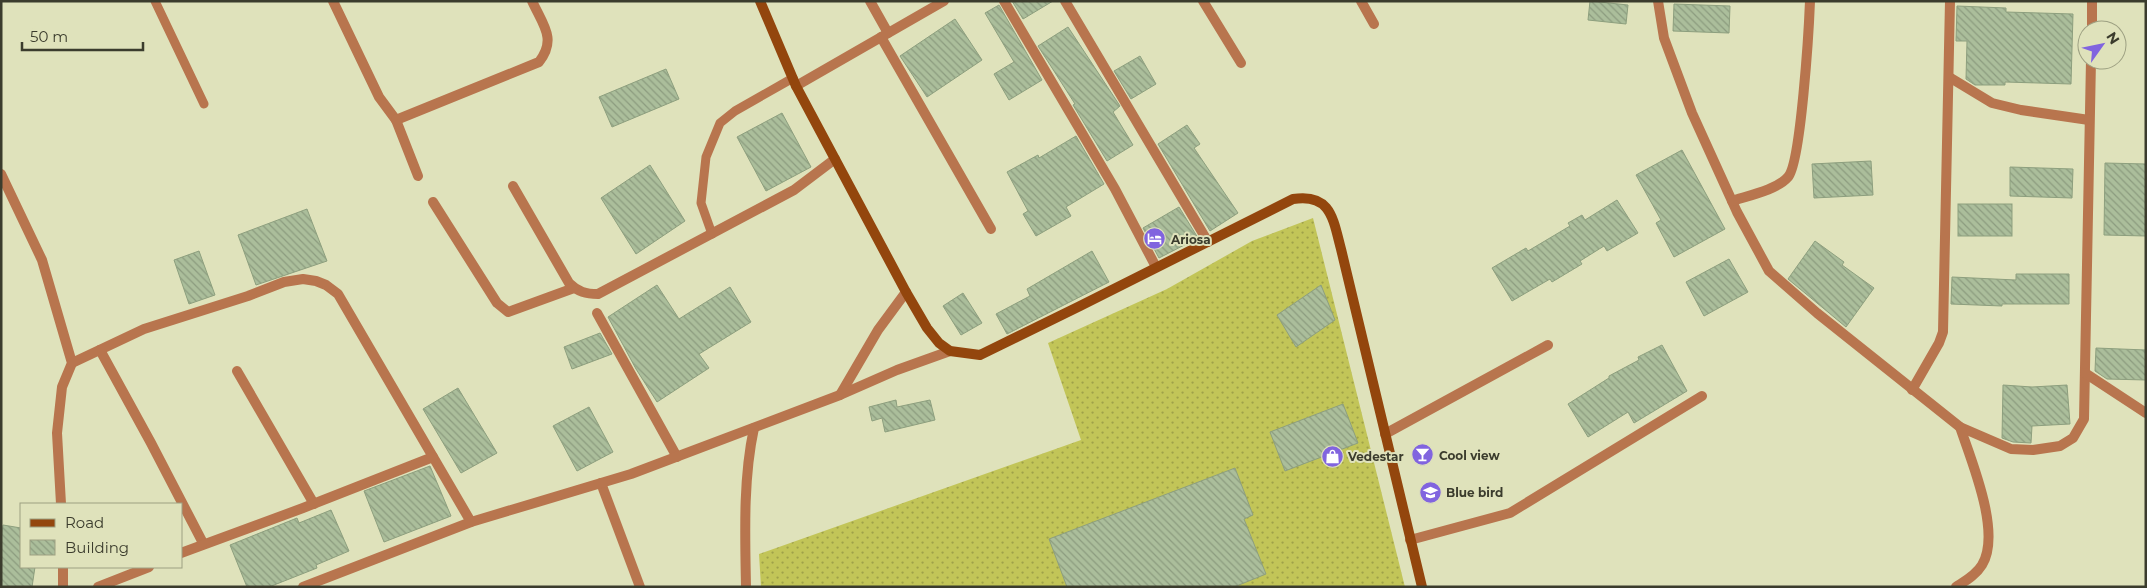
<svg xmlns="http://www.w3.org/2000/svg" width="2147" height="588" font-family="Montserrat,sans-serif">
  <defs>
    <pattern id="grass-dots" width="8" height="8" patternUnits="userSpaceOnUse" patternTransform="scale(1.25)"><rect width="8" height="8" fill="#c2c558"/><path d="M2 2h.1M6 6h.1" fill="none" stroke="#9fa149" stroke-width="1.8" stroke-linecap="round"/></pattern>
    <pattern id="building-back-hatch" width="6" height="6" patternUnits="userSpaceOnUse" patternTransform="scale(1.25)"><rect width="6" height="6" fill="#abbe9b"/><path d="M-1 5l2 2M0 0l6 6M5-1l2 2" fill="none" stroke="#8c9c7f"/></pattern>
  </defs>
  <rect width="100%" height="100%" fill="#dfe2bb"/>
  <polygon fill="url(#grass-dots)" points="1313,218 1405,587 761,587 759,554 1081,440 1048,343 1167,289 1252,241"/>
  <g fill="url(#building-back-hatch)" stroke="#8d9f7e">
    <polygon points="1012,1 1053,1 1023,19"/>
    <polygon points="1590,1 1628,5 1626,24 1588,20"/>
    <polygon points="1674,4 1730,6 1729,33 1673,31"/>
    <polygon points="999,5 1042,80 1009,100 994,74 1014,62 985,13"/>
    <polygon points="1957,6 2006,8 2006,12 2073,14 2071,84 2005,82 2005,85 1975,85 1966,79 1967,41 1956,41"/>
    <polygon points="955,19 982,60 927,97 900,56"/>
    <polygon points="1068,27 1120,106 1113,112 1133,145 1107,161 1073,105 1075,104 1038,46"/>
    <polygon points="1140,56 1156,84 1131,99 1114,71"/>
    <polygon points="666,69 679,99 612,127 599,97"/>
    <polygon points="782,113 811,167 766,191 737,137"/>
    <polygon points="1187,125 1200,144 1194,148 1238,213 1210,231 1158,144"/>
    <polygon points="1076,136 1104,184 1066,207 1071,216 1036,236 1023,214 1028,211 1007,172 1038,155 1039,158"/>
    <polygon points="1682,150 1725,229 1674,257 1656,223 1661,220 1636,175"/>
    <polygon points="1871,161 1873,195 1814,198 1812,164"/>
    <polygon points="2105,163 2146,164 2146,236 2104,235"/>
    <polygon points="650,165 685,221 636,254 601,198"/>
    <polygon points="2010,167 2073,169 2072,198 2010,196"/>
    <polygon points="1617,200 1638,233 1607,251 1604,246 1580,261 1582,264 1552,282 1550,279 1512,301 1492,268 1526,248 1528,251 1570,226 1568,223 1582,215 1585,220"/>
    <rect x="1958" y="204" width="54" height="32"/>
    <polygon points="1179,207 1198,238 1159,258 1143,228"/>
    <polygon points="307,209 327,261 256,285 238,235"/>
    <polygon points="1815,241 1844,262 1842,265 1874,288 1846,327 1788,279"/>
    <polygon points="199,251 215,295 189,304 174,260"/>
    <polygon points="1092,251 1109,282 1007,334 996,314 1030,296 1027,289"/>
    <polygon points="1729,259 1748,292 1704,316 1686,282"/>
    <polygon points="2016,274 2069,274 2069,304 2002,304 2002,306 1951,304 1952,277 2016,280"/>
    <polygon points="657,285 679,319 730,287 751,322 699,354 709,368 657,402 636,369 608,317"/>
    <polygon points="1321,285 1335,320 1296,347 1277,315"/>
    <polygon points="963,293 982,323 961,335 943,306"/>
    <polygon points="600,333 612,354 572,369 564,347"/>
    <polygon points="1662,345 1687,391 1634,423 1628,412 1588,437 1568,404 1609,378 1609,376 1639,360 1638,357"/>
    <polygon points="2096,348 2146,350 2146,380 2107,379 2095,371"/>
    <polygon points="2003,385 2032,387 2067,385 2070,424 2032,426 2031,443 2013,442 2002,438"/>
    <polygon points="458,388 497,453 461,473 423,409"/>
    <polygon points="896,400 897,407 930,400 935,420 885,432 882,418 872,421 869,407"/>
    <polygon points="1343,404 1358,443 1285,471 1270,432"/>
    <polygon points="589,407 613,452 577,471 553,426"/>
    <polygon points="430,466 451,516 384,542 364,491"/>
    <polygon points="1235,468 1253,515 1244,519 1266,574 1234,587 1067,587 1049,539"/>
    <polygon points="331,510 349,551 316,565 317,568 269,587 247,587 230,545 297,518 299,523"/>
    <polygon points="3,525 21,528 21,567 35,567 32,587 1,587 1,539"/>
  </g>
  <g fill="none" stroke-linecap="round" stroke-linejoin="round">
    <g stroke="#b8754e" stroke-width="9">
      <polyline points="155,1 204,104"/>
      <polyline points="712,234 701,203 706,157 720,123 735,111 793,78"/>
    </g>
    <g stroke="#b8754e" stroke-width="10">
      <polyline points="333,1 379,97 396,120 418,176"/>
      <polyline points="870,1 888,33"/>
      <polyline points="1004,1 1115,189 1156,267"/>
      <polyline points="1065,1 1208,242"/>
      <polyline points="1203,1 1241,63"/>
      <polyline points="1361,1 1374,24"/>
      <polyline points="1658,1 1664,38 1692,113 1737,212 1769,271 1817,313 1960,427 2011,449 2033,450 2060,446 2073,438 2084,419 2091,60"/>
      <polyline points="2092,30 2092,1"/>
      <polyline points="881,37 991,229"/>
      <polyline points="1949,77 1992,103 2021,110 2089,120"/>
      <polyline points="796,86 944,1"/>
      <path d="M396,120L539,62C557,39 543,25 532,1"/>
      <polyline points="1,174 42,260 72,363 62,387 57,433 61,504"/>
      <path d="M513,186L569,283C578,292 586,294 598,294L794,190L835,159"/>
      <path d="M1732,201C1747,196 1777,190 1788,177C1801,163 1809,27 1810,1"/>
      <polyline points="433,202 497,303 508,312 574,288"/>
      <polyline points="597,313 677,457"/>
      <polyline points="100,350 151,443 203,543"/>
      <polyline points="72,363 144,329 248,296 284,282 303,279 316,281 326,285 338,294 471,522"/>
      <polyline points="237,371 314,504"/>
      <polyline points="2085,373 2146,413"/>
      <polyline points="1912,390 1939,343 1943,332 1950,1"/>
      <polyline points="840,395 878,330 906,292"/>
      <polyline points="1385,434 1548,345"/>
      <polyline points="601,483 640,587"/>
      <polyline points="1410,540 1510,513 1702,396"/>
      <polyline points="181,553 303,508 433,457"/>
      <polyline points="63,567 63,587"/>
      <polyline points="98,587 149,567"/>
      <polyline points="303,587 471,522 631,474 840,395 897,370 950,351"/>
      <path d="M746,587C745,534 743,479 754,428"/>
      <path d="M1956,587C1965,581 1976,575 1982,565C2002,533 1971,460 1960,427"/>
    </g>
    <path stroke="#93460d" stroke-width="10" d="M760,1L796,86L906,292L927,328L939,343L950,351L980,355L1080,306L1293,199C1331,193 1333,219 1341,249L1422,587"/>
  </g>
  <defs>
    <symbol id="hotel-disc" viewBox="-11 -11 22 22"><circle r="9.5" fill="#8164df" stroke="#dfe2bb"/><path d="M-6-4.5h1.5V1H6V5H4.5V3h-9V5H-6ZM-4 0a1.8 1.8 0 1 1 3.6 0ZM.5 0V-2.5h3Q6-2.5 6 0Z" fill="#fff"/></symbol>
    <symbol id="bar-disc" viewBox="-11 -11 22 22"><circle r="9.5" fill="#8164df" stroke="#dfe2bb"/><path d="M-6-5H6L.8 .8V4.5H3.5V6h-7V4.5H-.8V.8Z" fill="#fff"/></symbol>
    <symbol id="shop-disc" viewBox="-11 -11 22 22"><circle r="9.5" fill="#8164df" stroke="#dfe2bb"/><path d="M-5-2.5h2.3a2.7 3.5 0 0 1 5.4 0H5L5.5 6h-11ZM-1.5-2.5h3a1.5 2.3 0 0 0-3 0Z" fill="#fff"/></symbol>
    <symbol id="school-disc" viewBox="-11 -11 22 22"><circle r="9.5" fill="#8164df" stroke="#dfe2bb"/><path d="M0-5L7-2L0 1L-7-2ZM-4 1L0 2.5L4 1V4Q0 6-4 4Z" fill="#fff"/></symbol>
  </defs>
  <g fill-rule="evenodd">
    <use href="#hotel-disc" x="1142" y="226" width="25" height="25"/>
    <use href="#bar-disc" x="1410" y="442" width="25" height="25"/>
    <use href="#shop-disc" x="1320" y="444" width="25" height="25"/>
    <use href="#school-disc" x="1418" y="480" width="25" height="25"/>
  </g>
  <g text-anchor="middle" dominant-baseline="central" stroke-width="4" stroke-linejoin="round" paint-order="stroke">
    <g font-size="12" font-weight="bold" fill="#3b3c2d" stroke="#dfe2bb" text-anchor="start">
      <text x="1171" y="239">Ariosa</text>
      <text x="1439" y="455">Cool view</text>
      <text x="1348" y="456">Vedestar</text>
      <text x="1446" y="492">Blue bird</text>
    </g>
  </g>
  <rect width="2147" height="588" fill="none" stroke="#3b3c2d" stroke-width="5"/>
  <rect x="20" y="503" width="162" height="65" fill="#dfe2bb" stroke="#9da082"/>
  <rect x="30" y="519" width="25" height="8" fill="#93460d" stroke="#9da082"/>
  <text x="65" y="528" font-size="15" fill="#3b3c2d">Road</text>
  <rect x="30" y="540" width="25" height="15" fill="url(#building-back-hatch)" stroke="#9da082"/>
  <text x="65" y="553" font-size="15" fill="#3b3c2d">Building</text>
  <g transform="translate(2102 45) rotate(57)"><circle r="24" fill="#dfe2bb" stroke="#9da082"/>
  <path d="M0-4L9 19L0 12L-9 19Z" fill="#8164df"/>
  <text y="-8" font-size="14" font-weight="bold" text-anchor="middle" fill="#3b3c2d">N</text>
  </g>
  <path d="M22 42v8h121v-8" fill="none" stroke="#3b3c2d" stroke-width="2.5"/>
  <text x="30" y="42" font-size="15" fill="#3b3c2d" stroke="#dfe2bb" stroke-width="4" paint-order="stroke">50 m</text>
</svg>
